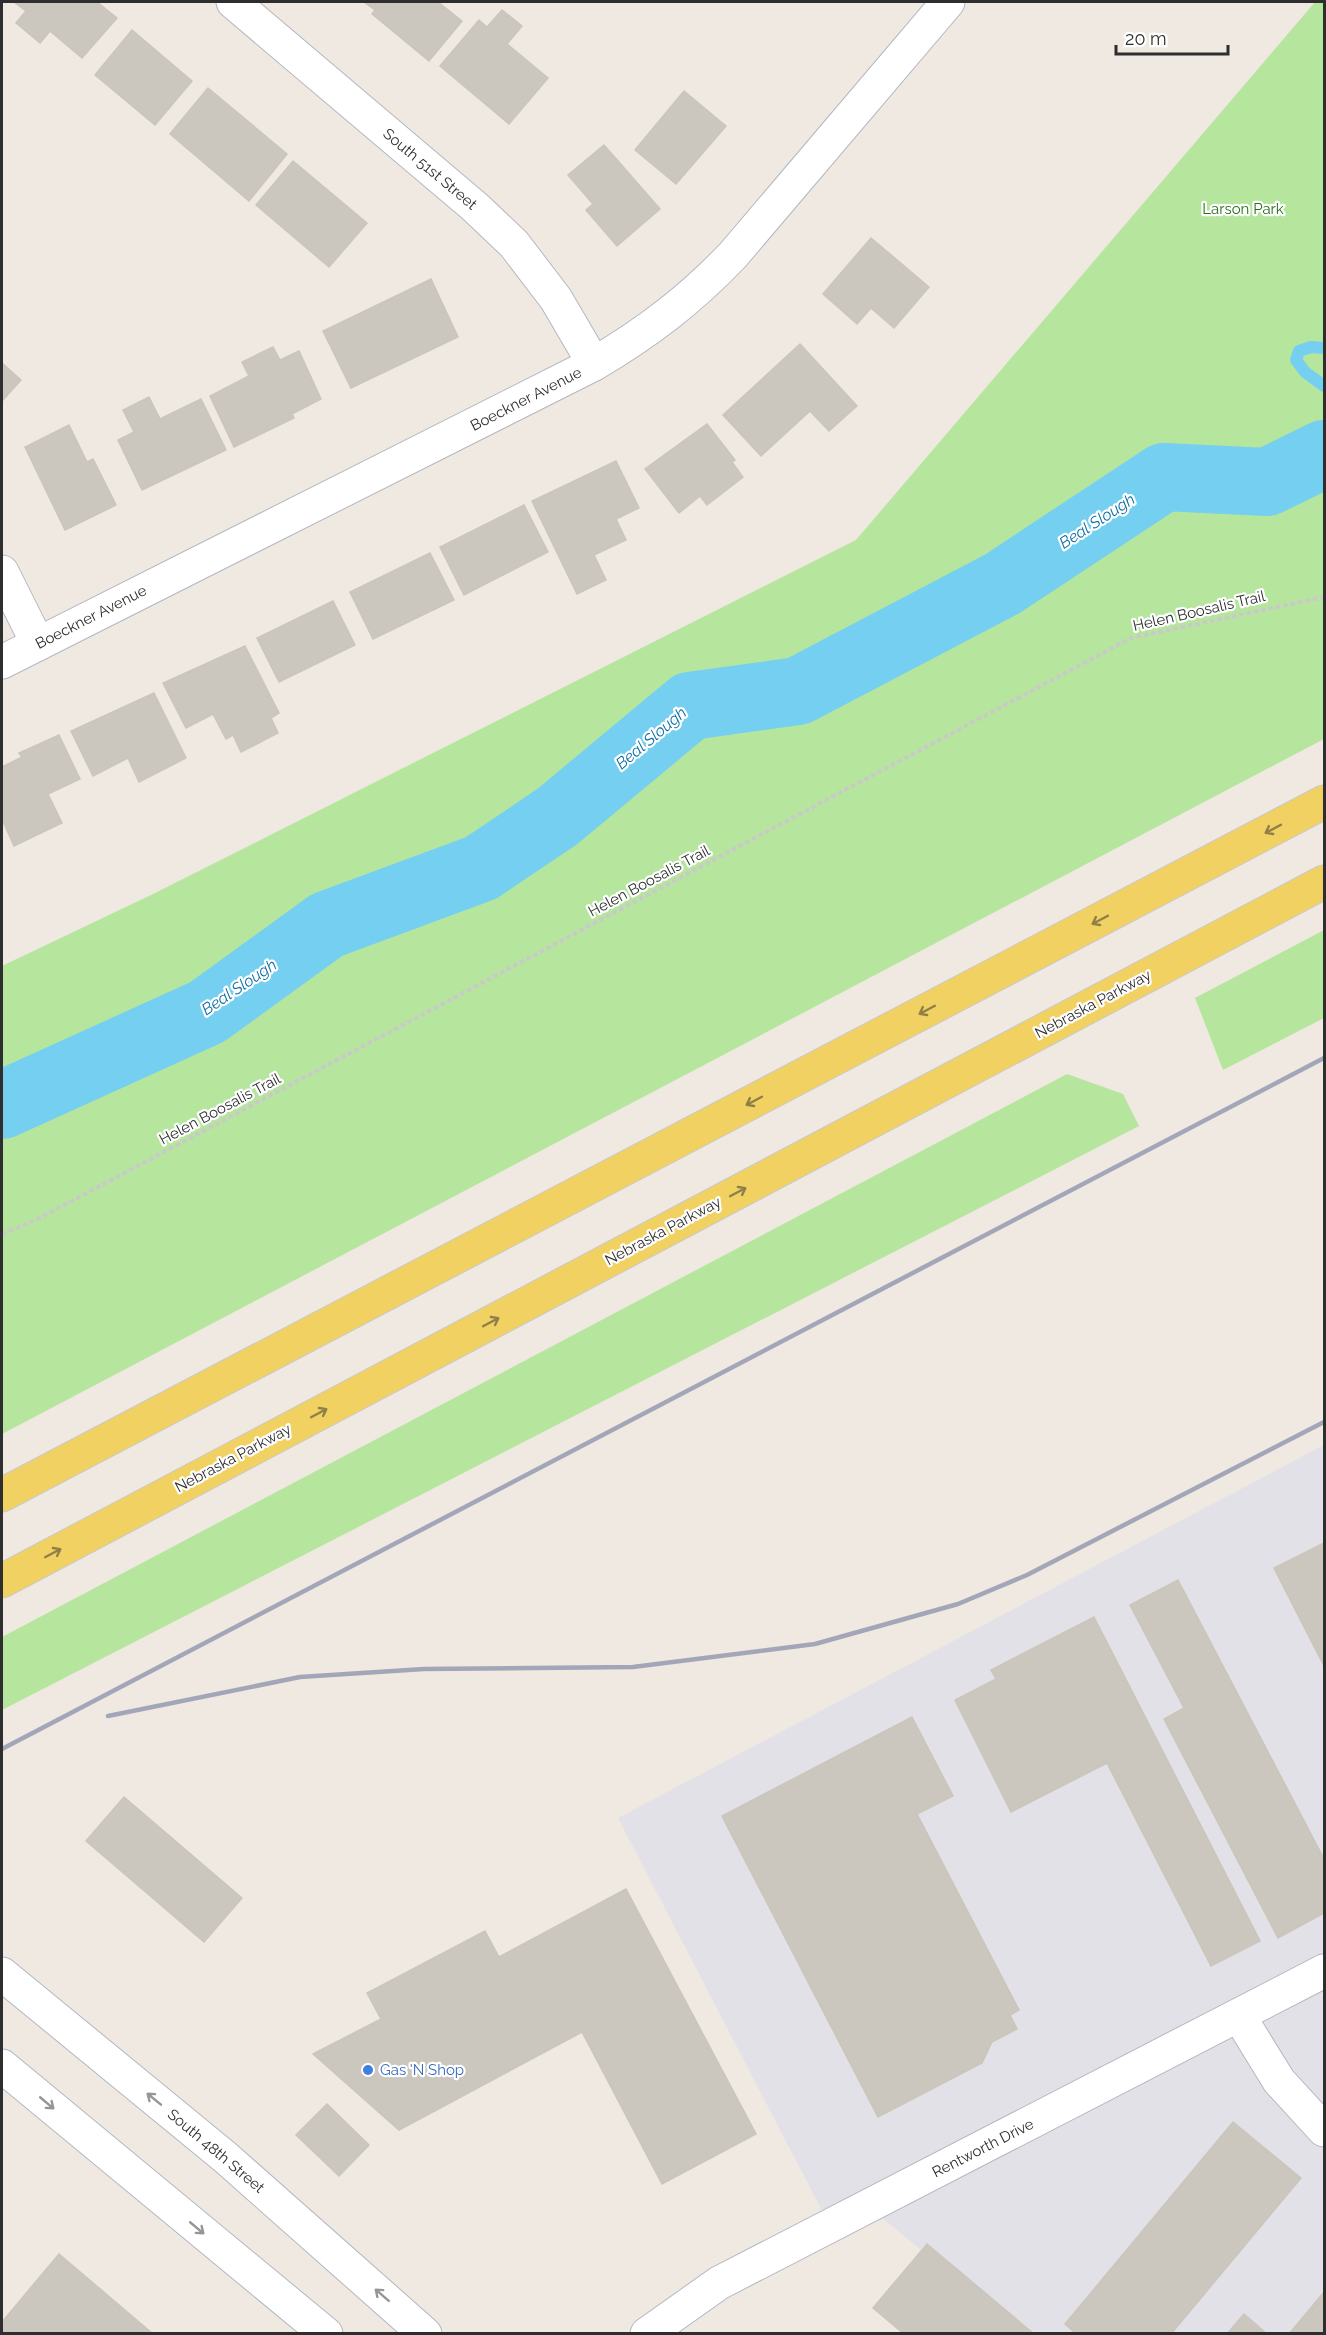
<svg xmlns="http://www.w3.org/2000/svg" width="1326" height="2335" font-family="Raleway,sans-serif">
  <rect width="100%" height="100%" fill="#efe9e1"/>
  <polygon fill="#e3e1e8" points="1324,1445 1324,2333 1022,2333 869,2207 830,2226 618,1818"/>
  <g fill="#b6e59e">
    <polygon points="1315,2 1324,2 1324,739 2,1434 2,966 151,895 856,540"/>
    <polygon points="1324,930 1324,1018 1223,1070 1195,998"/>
    <polygon points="1067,1074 1123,1094 1139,1126 2,1710 2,1637"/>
  </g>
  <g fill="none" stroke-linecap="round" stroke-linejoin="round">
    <polyline stroke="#75cff0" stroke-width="12" points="1324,348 1311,347 1299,351 1296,360 1305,372 1324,386"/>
    <polyline stroke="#75cff0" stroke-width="68" points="2,1105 207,1012 327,925 481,868 558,816 690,706 798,691 1002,584 1164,477 1267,482 1324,454"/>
  </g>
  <g fill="#cbc7bf" stroke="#cbc5ba" stroke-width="1.5">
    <polygon points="14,2 97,2 117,18 82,58 50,31 40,43 16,23 26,11"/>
    <polygon points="364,2 438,2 462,21 429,61 372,14 375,10"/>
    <polygon points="502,10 522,26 507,44 548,78 509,124 440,66 479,20 487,27"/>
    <polygon points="132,30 192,81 155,125 95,75"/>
    <polygon points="208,88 287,154 249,201 170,134"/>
    <polygon points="684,91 726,126 676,184 635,150"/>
    <polygon points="604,145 660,209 617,246 586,210 593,204 568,175"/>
    <polygon points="293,161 367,223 329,267 256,205"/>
    <polygon points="871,238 929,287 894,328 871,308 857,324 823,294"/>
    <polygon points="431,279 458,337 351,388 323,331"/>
    <polygon points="800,344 857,406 829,431 810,411 761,456 723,415"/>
    <polygon points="273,347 280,360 299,351 321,399 292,414 294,418 234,447 210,396 249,376 242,362"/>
    <polygon points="2,363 21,380 2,401"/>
    <polygon points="149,397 160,419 201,399 226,450 142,490 118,440 134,432 123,410"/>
    <polygon points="707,424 735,460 732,462 743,477 707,505 700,496 679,513 645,469"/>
    <polygon points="69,425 87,462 93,459 116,505 65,530 25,447"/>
    <polygon points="616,461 639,508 616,519 626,540 594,555 606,580 577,594 532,501"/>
    <polygon points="524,505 548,552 464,595 440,547"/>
    <polygon points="430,553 454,600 373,639 350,592"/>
    <polygon points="333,601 355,645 279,682 257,638"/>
    <polygon points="245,646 279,713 271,718 278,733 241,752 233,735 226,739 213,714 186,728 163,683"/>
    <polygon points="154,693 186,758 139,782 128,758 93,776 71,731"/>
    <polygon points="59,735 80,779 48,794 62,823 14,846 2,819 2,767 22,757 19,753"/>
    <polygon points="1324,1543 1324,1666 1274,1568"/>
    <polygon points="1178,1580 1324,1859 1324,1913 1278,1938 1164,1719 1184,1708 1130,1605"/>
    <polygon points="1094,1617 1260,1941 1211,1966 1107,1763 1011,1812 955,1700 996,1679 991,1670"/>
    <polygon points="912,1717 953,1796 917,1814 1019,2010 1010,2015 1017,2029 992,2042 982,2063 878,2117 722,1816"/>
    <polygon points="124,1797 242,1898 204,1942 86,1841"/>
    <polygon points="626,1889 756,2134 662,2184 582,2032 399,2130 313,2054 381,2019 367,1993 485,1931 499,1957"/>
    <polygon points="327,2104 369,2145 339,2176 296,2135"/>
    <polygon points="1233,2122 1301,2178 1171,2334 1076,2334 1065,2324"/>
    <polygon points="927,2244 1034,2334 904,2334 873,2308"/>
    <polygon points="59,2254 153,2334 6,2334 2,2329 2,2322"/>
    <polygon points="1324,2292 1324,2334 1289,2334"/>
    <polygon points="1244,2314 1267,2334 1227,2334"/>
  </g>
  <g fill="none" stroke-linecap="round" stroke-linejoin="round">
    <defs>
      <g id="minor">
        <polyline points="233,2 475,207 514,244 556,299 594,364"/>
        <polyline points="2,572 38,644"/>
        <path d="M2,662L594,364C648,332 690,300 733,255L948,2"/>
        <polyline points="1239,2016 1279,2081 1324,2130"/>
        <polyline points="647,2334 719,2283 1324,1971"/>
      </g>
      <g id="secondary">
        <polyline points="2,1974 225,2157 425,2334"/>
        <polyline points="2,2066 326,2334"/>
      </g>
      <g id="primary">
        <polyline points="2,1495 1324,802"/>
        <polyline points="2,1581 1324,882"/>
      </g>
    </defs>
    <use href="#minor" stroke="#b4b7c1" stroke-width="35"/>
    <use href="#secondary" stroke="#b4b7c1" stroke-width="35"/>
    <use href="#primary" stroke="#c9c9c9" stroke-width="35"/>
    <polyline stroke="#c9c9c9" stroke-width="4" stroke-dasharray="4.5 3" stroke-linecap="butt" points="2,1234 34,1221 1131,638 1324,597"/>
    <use href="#minor" stroke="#fff" stroke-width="33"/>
    <use href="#secondary" stroke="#fff" stroke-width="33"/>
    <use href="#primary" stroke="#f2d163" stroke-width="33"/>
    <g stroke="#a3a6b8" stroke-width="4.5">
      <polyline points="108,1716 300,1677 424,1669 633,1667 815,1644 958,1604 1027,1575 1324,1422"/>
      <polyline points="2,1749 1324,1058"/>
    </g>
  </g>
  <defs><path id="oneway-shaft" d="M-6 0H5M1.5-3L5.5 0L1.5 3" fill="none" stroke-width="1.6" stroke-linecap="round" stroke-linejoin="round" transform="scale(1.5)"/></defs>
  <g stroke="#908048">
    <use href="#oneway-shaft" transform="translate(1273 829) rotate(152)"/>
    <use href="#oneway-shaft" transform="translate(1100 920) rotate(152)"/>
    <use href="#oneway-shaft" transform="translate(927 1010) rotate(152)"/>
    <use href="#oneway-shaft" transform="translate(754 1101) rotate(152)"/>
    <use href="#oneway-shaft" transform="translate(738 1192) rotate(-28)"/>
    <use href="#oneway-shaft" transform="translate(491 1322) rotate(-28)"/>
    <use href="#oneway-shaft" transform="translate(319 1413) rotate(-28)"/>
    <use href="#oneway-shaft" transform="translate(53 1553) rotate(-28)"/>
  </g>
  <g stroke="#969696">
    <use href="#oneway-shaft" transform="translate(154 2099) rotate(-141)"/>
    <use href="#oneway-shaft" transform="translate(47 2103) rotate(40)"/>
    <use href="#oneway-shaft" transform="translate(197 2228) rotate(40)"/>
    <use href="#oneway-shaft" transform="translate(382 2295) rotate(-139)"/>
  </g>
  <circle fill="#3f7fe0" stroke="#fff" stroke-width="2" cx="368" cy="2070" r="6"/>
  <g text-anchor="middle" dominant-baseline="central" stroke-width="4.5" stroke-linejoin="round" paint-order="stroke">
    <g font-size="15" fill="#2e2e2e" stroke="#fff">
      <text transform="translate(430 169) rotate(40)">South 51st Street</text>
      <text transform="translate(526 399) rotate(-27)">Boeckner Avenue</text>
      <text transform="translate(1199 611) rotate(-13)">Helen Boosalis Trail</text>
      <text transform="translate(91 617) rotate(-27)">Boeckner Avenue</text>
      <text transform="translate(649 881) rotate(-28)">Helen Boosalis Trail</text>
      <text transform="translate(1093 1004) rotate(-28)">Nebraska Parkway</text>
      <text transform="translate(220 1109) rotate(-28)">Helen Boosalis Trail</text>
      <text transform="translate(663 1231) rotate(-28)">Nebraska Parkway</text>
      <text transform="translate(233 1458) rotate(-28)">Nebraska Parkway</text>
      <text transform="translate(983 2148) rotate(-27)">Rentworth Drive</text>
      <text transform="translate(216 2151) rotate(40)">South 48th Street</text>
    </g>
    <g font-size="15" fill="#2c6e1b" stroke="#fff">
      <text x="1243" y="209">Larson Park</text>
    </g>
    <g font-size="15" fill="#366cbe" stroke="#fff" text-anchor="start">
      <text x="380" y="2070">Gas 'N Shop</text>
    </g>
    <g font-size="16" font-style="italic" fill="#0d6fa3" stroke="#fff">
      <text transform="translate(1097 521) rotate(-33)">Beal Slough</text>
      <text transform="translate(651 738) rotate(-40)">Beal Slough</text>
      <text transform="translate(239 987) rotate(-34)">Beal Slough</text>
    </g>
  </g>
  <rect width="1326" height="2335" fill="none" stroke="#2e2e2e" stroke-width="6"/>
  <path d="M1116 45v9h112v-9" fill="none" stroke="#2e2e2e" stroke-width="3"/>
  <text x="1125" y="45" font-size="18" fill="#2e2e2e" stroke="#ffffff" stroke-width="4.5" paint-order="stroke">20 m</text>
</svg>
